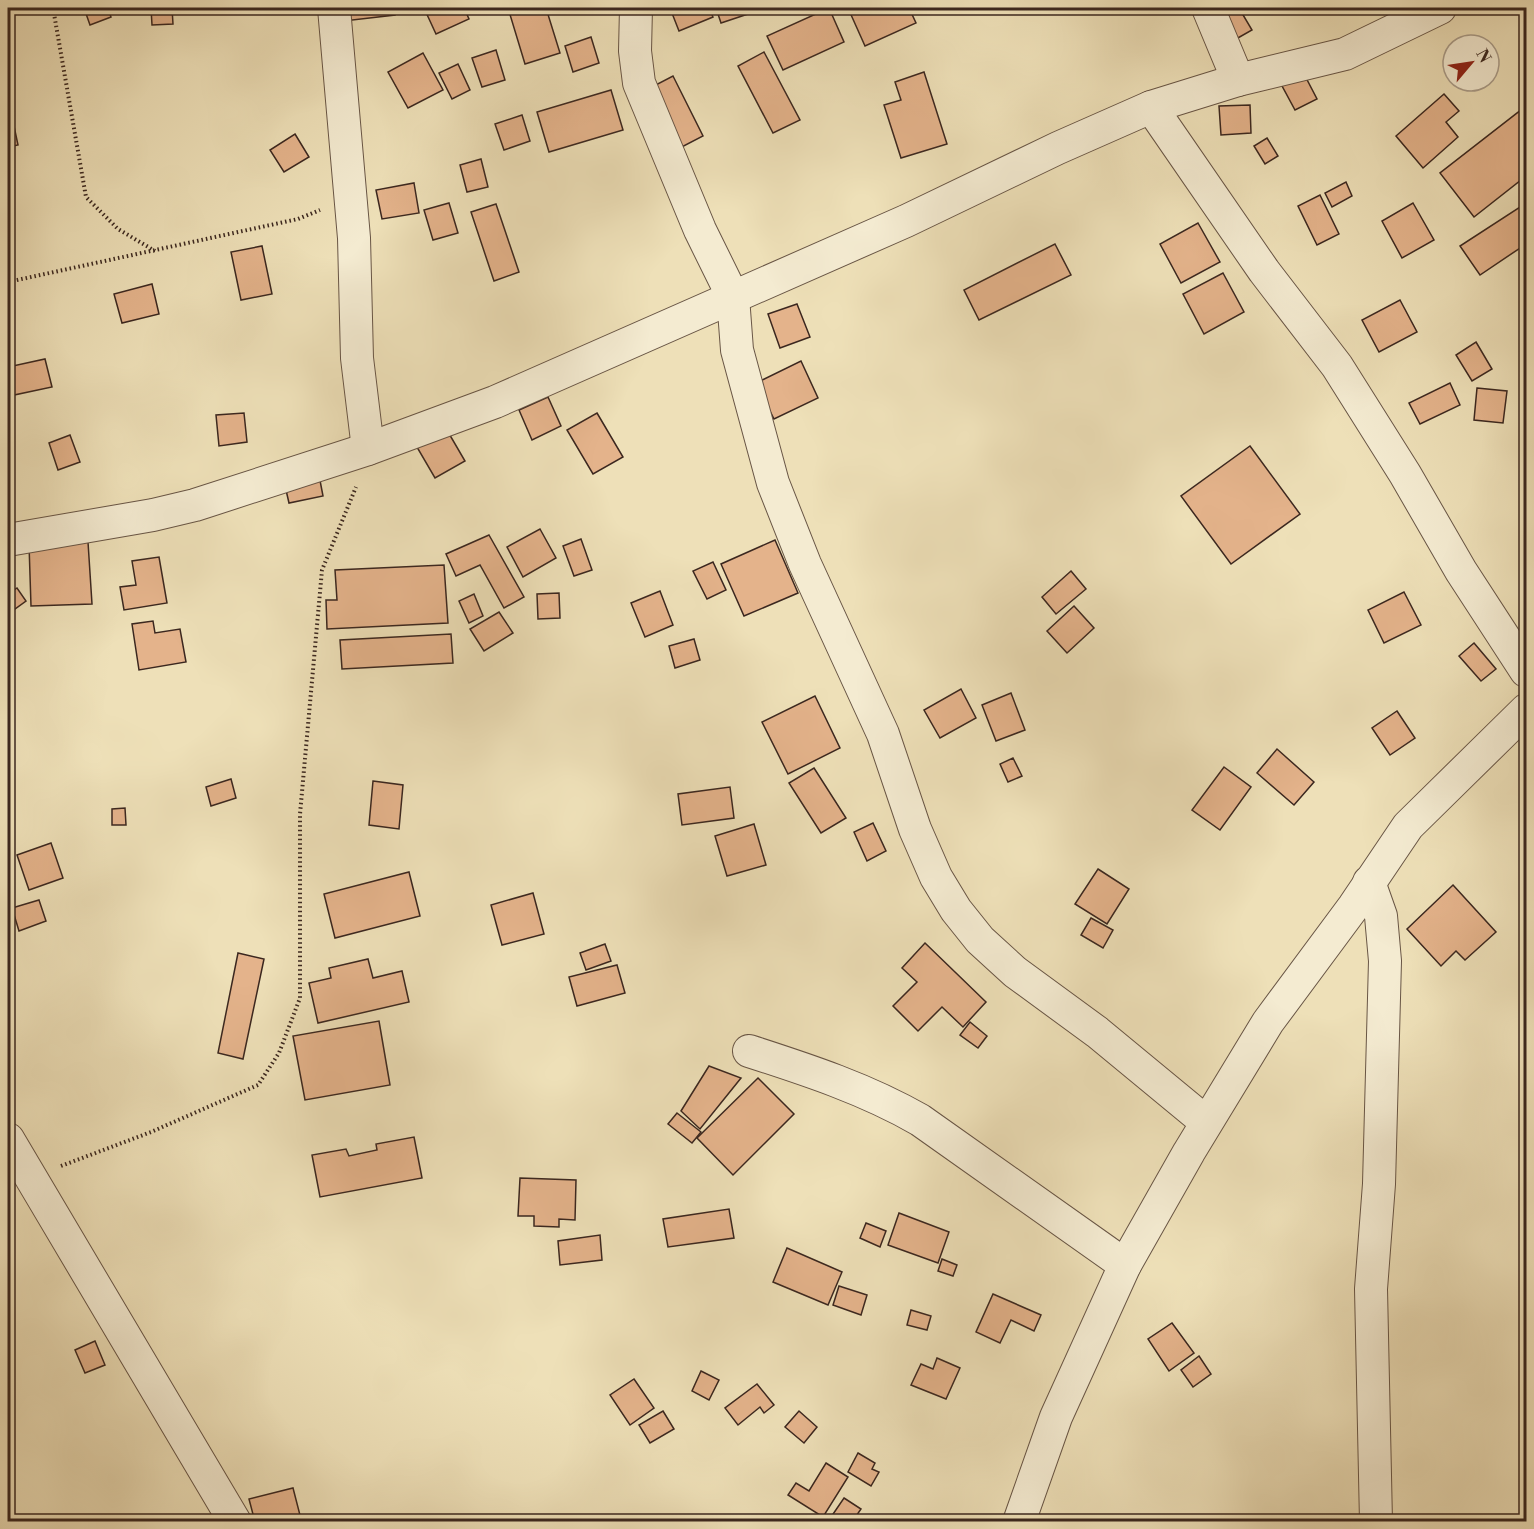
<svg xmlns="http://www.w3.org/2000/svg" width="1534" height="1529" font-family="'Libre Bodoni',serif">
  <rect width="100%" height="100%" fill="#eee0b8"/>
  <filter id="stains"><feTurbulence type="fractalNoise" baseFrequency=".00333" numOctaves="4"/><feColorMatrix values="0 0 0 0 .2 0 0 0 0 .09 0 0 0 0 .02 0 0 0 .5 -.17"/></filter>
  <radialGradient id="worn" r=".72"><stop offset=".6" stop-color="#630" stop-opacity="0"/><stop offset="1" stop-color="#630" stop-opacity=".3"/></radialGradient>
  <g fill="#e4b38b" stroke="#3b271f" stroke-width="1.5">
    <polygon points="84,8 108,8 111,17 90,25"/>
    <polygon points="151,8 172,8 173,24 152,25"/>
    <polygon points="343,8 394,8 395,15 344,21"/>
    <polygon points="424,8 464,8 469,19 436,34"/>
    <polygon points="508,8 546,8 560,53 525,64"/>
    <polygon points="670,8 709,8 713,17 679,31"/>
    <polygon points="716,8 745,8 748,14 721,23"/>
    <polygon points="829,8 844,42 783,70 767,36"/>
    <polygon points="848,8 909,8 916,23 865,46"/>
    <polygon points="1220,8 1239,8 1252,30 1229,43"/>
    <polygon points="1516,8 1526,8 1526,26"/>
    <polygon points="591,37 599,63 573,72 565,46"/>
    <polygon points="496,50 505,80 482,87 472,58"/>
    <polygon points="764,52 800,120 773,133 738,66"/>
    <polygon points="423,53 443,90 408,108 388,72"/>
    <polygon points="458,64 470,90 452,99 439,73"/>
    <polygon points="924,72 947,144 901,158 884,105 901,100 895,82"/>
    <polygon points="1303,72 1317,99 1295,110 1281,84"/>
    <polygon points="673,76 703,136 676,150 646,90"/>
    <polygon points="611,90 623,130 549,152 537,112"/>
    <polygon points="1444,94 1459,111 1446,122 1458,137 1423,168 1396,136"/>
    <polygon points="8,98 18,145 8,147"/>
    <polygon points="1250,105 1251,133 1221,135 1219,106"/>
    <polygon points="1526,106 1526,176 1474,217 1440,173"/>
    <polygon points="522,115 530,141 504,150 495,124"/>
    <polygon points="295,134 309,157 284,172 270,150"/>
    <polygon points="1267,138 1278,156 1265,164 1254,146"/>
    <polygon points="481,159 488,187 467,192 460,165"/>
    <polygon points="1346,182 1352,196 1332,207 1325,193"/>
    <polygon points="414,183 419,213 382,219 376,190"/>
    <polygon points="1320,195 1339,234 1317,245 1298,206"/>
    <polygon points="449,203 458,233 433,240 424,210"/>
    <polygon points="1413,203 1434,240 1402,258 1382,221"/>
    <polygon points="496,204 519,272 494,281 471,212"/>
    <polygon points="1520,207 1526,217 1526,244 1480,275 1460,246"/>
    <polygon points="1198,223 1220,262 1181,283 1160,244"/>
    <polygon points="1055,244 1071,275 979,320 964,290"/>
    <polygon points="262,246 272,294 241,300 231,252"/>
    <polygon points="1223,273 1244,312 1204,334 1183,294"/>
    <polygon points="152,284 159,314 122,323 114,294"/>
    <polygon points="1400,300 1417,332 1379,352 1362,320"/>
    <polygon points="797,304 810,337 780,348 768,314"/>
    <polygon points="1476,342 1492,369 1472,381 1456,355"/>
    <polygon points="45,359 52,387 14,395 8,367"/>
    <polygon points="801,361 818,398 774,419 756,383"/>
    <polygon points="1450,383 1460,405 1420,424 1409,403"/>
    <polygon points="1477,388 1507,391 1503,423 1474,420"/>
    <polygon points="548,397 561,426 532,440 519,410"/>
    <polygon points="244,413 247,442 219,446 216,415"/>
    <polygon points="597,413 623,457 593,474 567,430"/>
    <polygon points="444,425 465,461 435,478 414,442"/>
    <polygon points="70,435 80,462 58,470 49,443"/>
    <polygon points="1250,446 1300,514 1231,564 1181,496"/>
    <polygon points="318,470 323,496 289,503 283,477"/>
    <polygon points="540,529 556,558 523,577 507,547"/>
    <polygon points="489,535 524,597 504,608 480,565 456,576 446,554"/>
    <polygon points="581,539 592,570 574,576 563,546"/>
    <polygon points="775,540 798,593 744,616 721,564"/>
    <polygon points="88,542 92,604 31,606 29,544"/>
    <polygon points="159,557 167,603 124,610 120,587 136,585 132,561"/>
    <polygon points="713,562 726,590 707,599 693,571"/>
    <polygon points="444,565 448,623 327,629 326,600 337,600 335,570"/>
    <polygon points="1071,571 1086,589 1056,614 1042,597"/>
    <polygon points="8,586 11,592 17,588 26,601 8,614"/>
    <polygon points="660,591 673,625 645,637 631,603"/>
    <polygon points="1404,592 1421,625 1384,643 1368,610"/>
    <polygon points="559,593 560,618 538,619 537,594"/>
    <polygon points="474,594 483,616 469,623 459,601"/>
    <polygon points="1074,606 1094,628 1067,653 1047,631"/>
    <polygon points="499,612 513,633 484,651 470,629"/>
    <polygon points="153,621 155,633 180,629 186,662 139,670 132,624"/>
    <polygon points="451,634 453,663 342,669 340,640"/>
    <polygon points="694,639 700,660 675,668 669,646"/>
    <polygon points="1474,643 1496,669 1481,681 1459,656"/>
    <polygon points="961,689 976,718 940,738 924,710"/>
    <polygon points="1011,693 1025,730 996,741 982,705"/>
    <polygon points="815,696 840,748 788,774 762,722"/>
    <polygon points="1397,711 1415,738 1390,755 1372,728"/>
    <polygon points="1277,749 1314,782 1294,805 1257,773"/>
    <polygon points="1013,758 1022,776 1008,782 1000,764"/>
    <polygon points="1224,767 1251,787 1220,830 1192,810"/>
    <polygon points="814,768 846,818 821,833 789,783"/>
    <polygon points="231,779 236,798 211,806 206,787"/>
    <polygon points="373,781 403,785 399,829 369,825"/>
    <polygon points="730,787 734,818 682,825 678,794"/>
    <polygon points="125,808 126,825 112,825 112,809"/>
    <polygon points="873,823 886,851 867,861 854,832"/>
    <polygon points="754,824 766,865 727,876 715,836"/>
    <polygon points="51,843 63,878 29,890 17,855"/>
    <polygon points="1098,869 1129,889 1107,924 1075,904"/>
    <polygon points="409,872 420,916 335,938 324,894"/>
    <polygon points="1453,885 1496,932 1465,960 1456,951 1441,966 1407,929"/>
    <polygon points="533,893 544,934 502,945 491,905"/>
    <polygon points="39,900 46,921 19,931 12,908"/>
    <polygon points="1091,918 1113,930 1103,948 1081,935"/>
    <polygon points="925,943 986,1002 963,1027 942,1007 918,1031 893,1006 917,982 902,968"/>
    <polygon points="605,944 611,961 586,970 580,953"/>
    <polygon points="238,953 264,959 243,1059 218,1053"/>
    <polygon points="368,959 373,978 402,971 409,1002 318,1023 309,983 331,978 329,968"/>
    <polygon points="617,965 625,993 577,1006 569,977"/>
    <polygon points="379,1021 390,1085 305,1100 293,1036"/>
    <polygon points="970,1022 987,1036 978,1048 960,1035"/>
    <polygon points="709,1066 741,1078 700,1129 681,1111"/>
    <polygon points="758,1078 794,1114 733,1175 697,1138"/>
    <polygon points="677,1113 701,1132 692,1143 668,1124"/>
    <polygon points="414,1137 422,1178 320,1197 312,1155 346,1149 349,1156 377,1150 376,1144"/>
    <polygon points="520,1178 576,1180 575,1220 559,1219 559,1227 534,1226 534,1216 518,1216"/>
    <polygon points="729,1209 734,1238 668,1247 663,1219"/>
    <polygon points="899,1213 949,1232 938,1263 888,1245"/>
    <polygon points="866,1223 886,1231 880,1247 860,1238"/>
    <polygon points="600,1235 602,1260 560,1265 558,1241"/>
    <polygon points="787,1248 842,1272 828,1305 773,1282"/>
    <polygon points="942,1259 957,1265 953,1276 938,1271"/>
    <polygon points="839,1286 867,1295 861,1315 833,1305"/>
    <polygon points="993,1294 1041,1315 1034,1331 1011,1320 1000,1343 976,1332"/>
    <polygon points="911,1310 931,1316 927,1330 907,1325"/>
    <polygon points="1172,1323 1194,1353 1169,1371 1148,1339"/>
    <polygon points="95,1341 105,1365 85,1373 75,1350"/>
    <polygon points="1199,1356 1211,1374 1193,1387 1181,1370"/>
    <polygon points="937,1358 960,1368 946,1399 911,1385 921,1364 933,1369"/>
    <polygon points="701,1371 719,1380 709,1400 692,1391"/>
    <polygon points="634,1379 654,1408 630,1425 610,1395"/>
    <polygon points="757,1384 774,1405 764,1413 760,1407 738,1425 725,1408"/>
    <polygon points="663,1411 674,1429 650,1443 639,1425"/>
    <polygon points="799,1411 817,1427 804,1443 785,1427"/>
    <polygon points="858,1453 875,1463 872,1469 879,1472 871,1486 848,1472"/>
    <polygon points="826,1463 848,1477 823,1517 788,1495 796,1483 809,1491"/>
    <polygon points="293,1488 301,1519 255,1522 249,1499"/>
    <polygon points="844,1498 861,1509 852,1522 831,1522 829,1520"/>
  </g>
  <g fill="none" stroke-linecap="round" stroke-linejoin="round">
    <defs>
      <g id="minor">
        <polyline points="334,8 354,238 357,358 368,449"/>
        <polyline points="636,8 635,51 639,83 700,230 733,297 737,350 773,483 805,564 883,734 915,829 936,877 956,910 980,940 1015,972 1097,1032 1206,1122"/>
        <polyline points="1208,8 1238,80"/>
        <polyline points="1151,107 1264,271 1337,366 1405,474 1461,571 1526,671"/>
        <polyline points="8,540 153,515 195,505 368,449 495,402 906,221 1058,148 1151,107 1238,80 1345,54 1440,8"/>
        <polyline points="1369,882 1381,916 1385,961 1379,1184 1371,1289 1376,1522"/>
        <path d="M749,1051C808,1070 866,1089 920,1120L1125,1265"/>
        <polyline points="8,1139 235,1522"/>
        <polyline points="1019,1522 1056,1417 1125,1265 1189,1152 1268,1022 1354,906 1408,826 1526,710"/>
      </g>
    </defs>
    <use href="#minor" stroke="#685545" stroke-width="34"/>
    <g stroke="#3b271f" stroke-width="4" stroke-dasharray="1.5 3" stroke-linecap="butt">
      <polyline points="53,8 86,197 118,229 155,251"/>
      <polyline points="8,282 298,219 320,210"/>
      <polyline points="61,1166 151,1132 258,1085 279,1053 300,998 300,814 322,570 356,487"/>
    </g>
    <use href="#minor" stroke="#f4ebd1" stroke-width="32"/>
  </g>
  <rect width="1534" height="1529" fill="none" stroke="#eee0b8" stroke-width="30"/>
  <rect x="9" y="9" width="1516" height="1511" fill="none" stroke="#3b271f" stroke-width="3"/>
  <rect x="15" y="15" width="1504" height="1499" fill="none" stroke="#3b271f" stroke-width="1.5"/>
  <g transform="translate(1471 63) rotate(61)"><circle r="28" fill="#f4ebd1" stroke="#aa9d8a" stroke-width="1.5"/>
  <path d="M0-4.5L10 22L0 15L-10 22Z" fill="#8f2418"/>
  <text y="-9" font-size="16" font-weight="bold" text-anchor="middle" fill="#3b271f">N</text>
  </g>
  <rect width="100%" height="100%" filter="url(#stains)"/>
  <rect width="100%" height="100%" fill="url(#worn)"/>
</svg>
